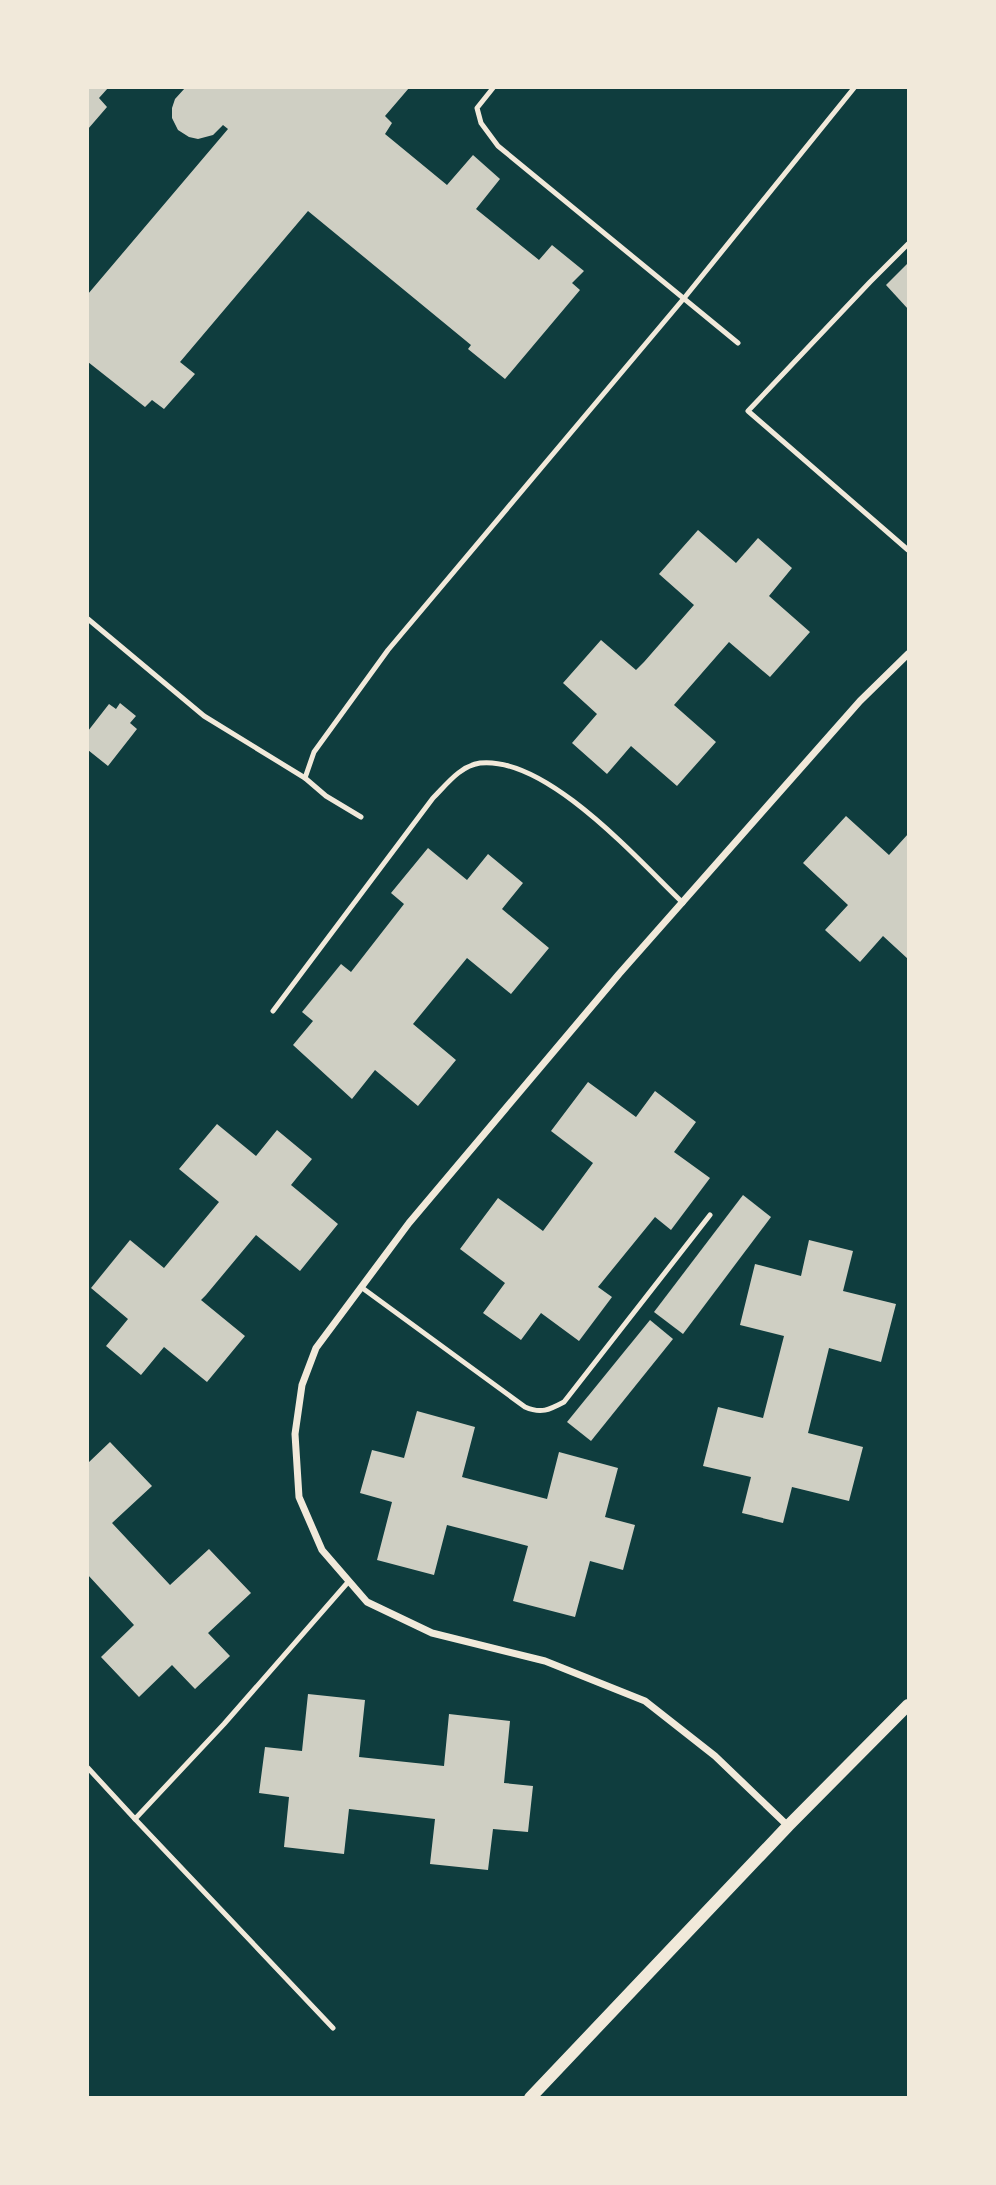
<svg xmlns="http://www.w3.org/2000/svg" width="996" height="2185" font-family="'Varela Round',sans-serif">
  <rect width="100%" height="100%" fill="#0f3d3e"/>
  <g fill="#cfcfc3">
    <polygon points="88,88 108,88 99,98 107,107 88,129"/>
    <polygon points="185,88 409,88 385,116 392,123 385,134 447,185 473,155 500,179 476,209 539,260 552,245 584,271 572,283 580,290 505,379 468,349 471,345 308,211 180,362 195,374 164,409 152,400 145,407 88,362 88,294 228,129 223,125 213,135 198,139 189,137 178,130 172,118 172,108 175,99"/>
    <polygon points="908,263 908,309 886,285"/>
    <polygon points="698,530 736,563 758,538 792,568 769,596 810,632 770,677 729,642 674,705 716,742 677,786 631,746 607,774 572,743 597,714 563,683 601,640 636,670 644,662 694,605 659,574"/>
    <polygon points="120,703 136,716 130,723 137,729 108,766 88,750 88,731 109,704 116,709"/>
    <polygon points="846,816 889,855 908,834 908,959 883,936 860,962 825,930 848,905 803,863"/>
    <polygon points="428,848 467,880 488,854 523,883 502,909 549,948 511,994 467,958 413,1024 456,1060 418,1106 375,1070 352,1099 293,1045 313,1021 302,1012 341,964 351,972 404,904 391,893"/>
    <polygon points="588,1082 636,1117 655,1091 696,1122 674,1152 710,1178 671,1230 655,1217 598,1287 612,1297 579,1341 541,1313 521,1340 483,1313 505,1283 460,1249 498,1198 543,1231 593,1163 551,1131"/>
    <polygon points="217,1124 256,1156 277,1130 312,1159 291,1185 338,1224 300,1271 256,1235 206,1295 201,1300 245,1336 207,1382 164,1347 141,1375 106,1346 128,1319 91,1288 130,1240 164,1268 219,1202 179,1169"/>
    <polygon points="743,1195 771,1217 683,1334 654,1312"/>
    <polygon points="809,1240 853,1251 843,1291 896,1304 881,1362 829,1348 808,1433 863,1447 849,1501 792,1487 783,1523 742,1513 751,1477 703,1466 718,1407 763,1418 784,1336 740,1325 755,1264 801,1276"/>
    <polygon points="650,1320 673,1339 591,1441 567,1422"/>
    <polygon points="417,1411 475,1427 462,1477 547,1499 559,1452 618,1468 605,1517 635,1525 623,1570 590,1561 575,1617 513,1601 528,1546 447,1525 434,1575 377,1560 392,1502 360,1493 372,1450 404,1458"/>
    <polygon points="110,1442 152,1486 112,1523 170,1585 209,1549 251,1593 208,1633 230,1656 195,1689 172,1665 139,1697 101,1657 134,1625 88,1575 88,1463"/>
    <polygon points="308,1694 365,1700 359,1757 444,1766 449,1714 510,1721 504,1783 533,1786 528,1832 493,1829 488,1870 430,1864 435,1819 426,1818 349,1809 344,1854 284,1847 289,1797 259,1793 265,1747 302,1751"/>
  </g>
  <g fill="none" stroke-linecap="round" stroke-linejoin="round">
    <g stroke="#f1e9da" stroke-width="5">
      <polyline points="493,88 477,108 481,123 498,146 738,343"/>
      <polyline points="908,244 870,282 748,411 908,550"/>
      <polyline points="88,619 204,716 305,778"/>
      <polyline points="361,817 326,796 305,778 314,752 388,650 685,297 854,88"/>
      <path d="M273,1011L433,798C447,784 460,766 480,763C547,756 637,859 683,903"/>
      <path d="M361,1287L525,1407C541,1414 549,1410 564,1402L710,1215"/>
      <polyline points="88,1768 135,1819 224,1724 349,1581"/>
      <polyline points="135,1819 333,2028"/>
    </g>
    <polyline stroke="#f1e9da" stroke-width="7" points="788,1826 715,1756 645,1701 545,1661 432,1633 367,1602 322,1550 299,1497 295,1434 302,1385 316,1348 409,1223 619,974 860,701 908,654"/>
    <polyline stroke="#f1e9da" stroke-width="12" points="530,2098 788,1826 908,1705"/>
  </g>
  <rect width="996" height="2185" fill="none" stroke="#f1e9da" stroke-width="178"/>
</svg>
